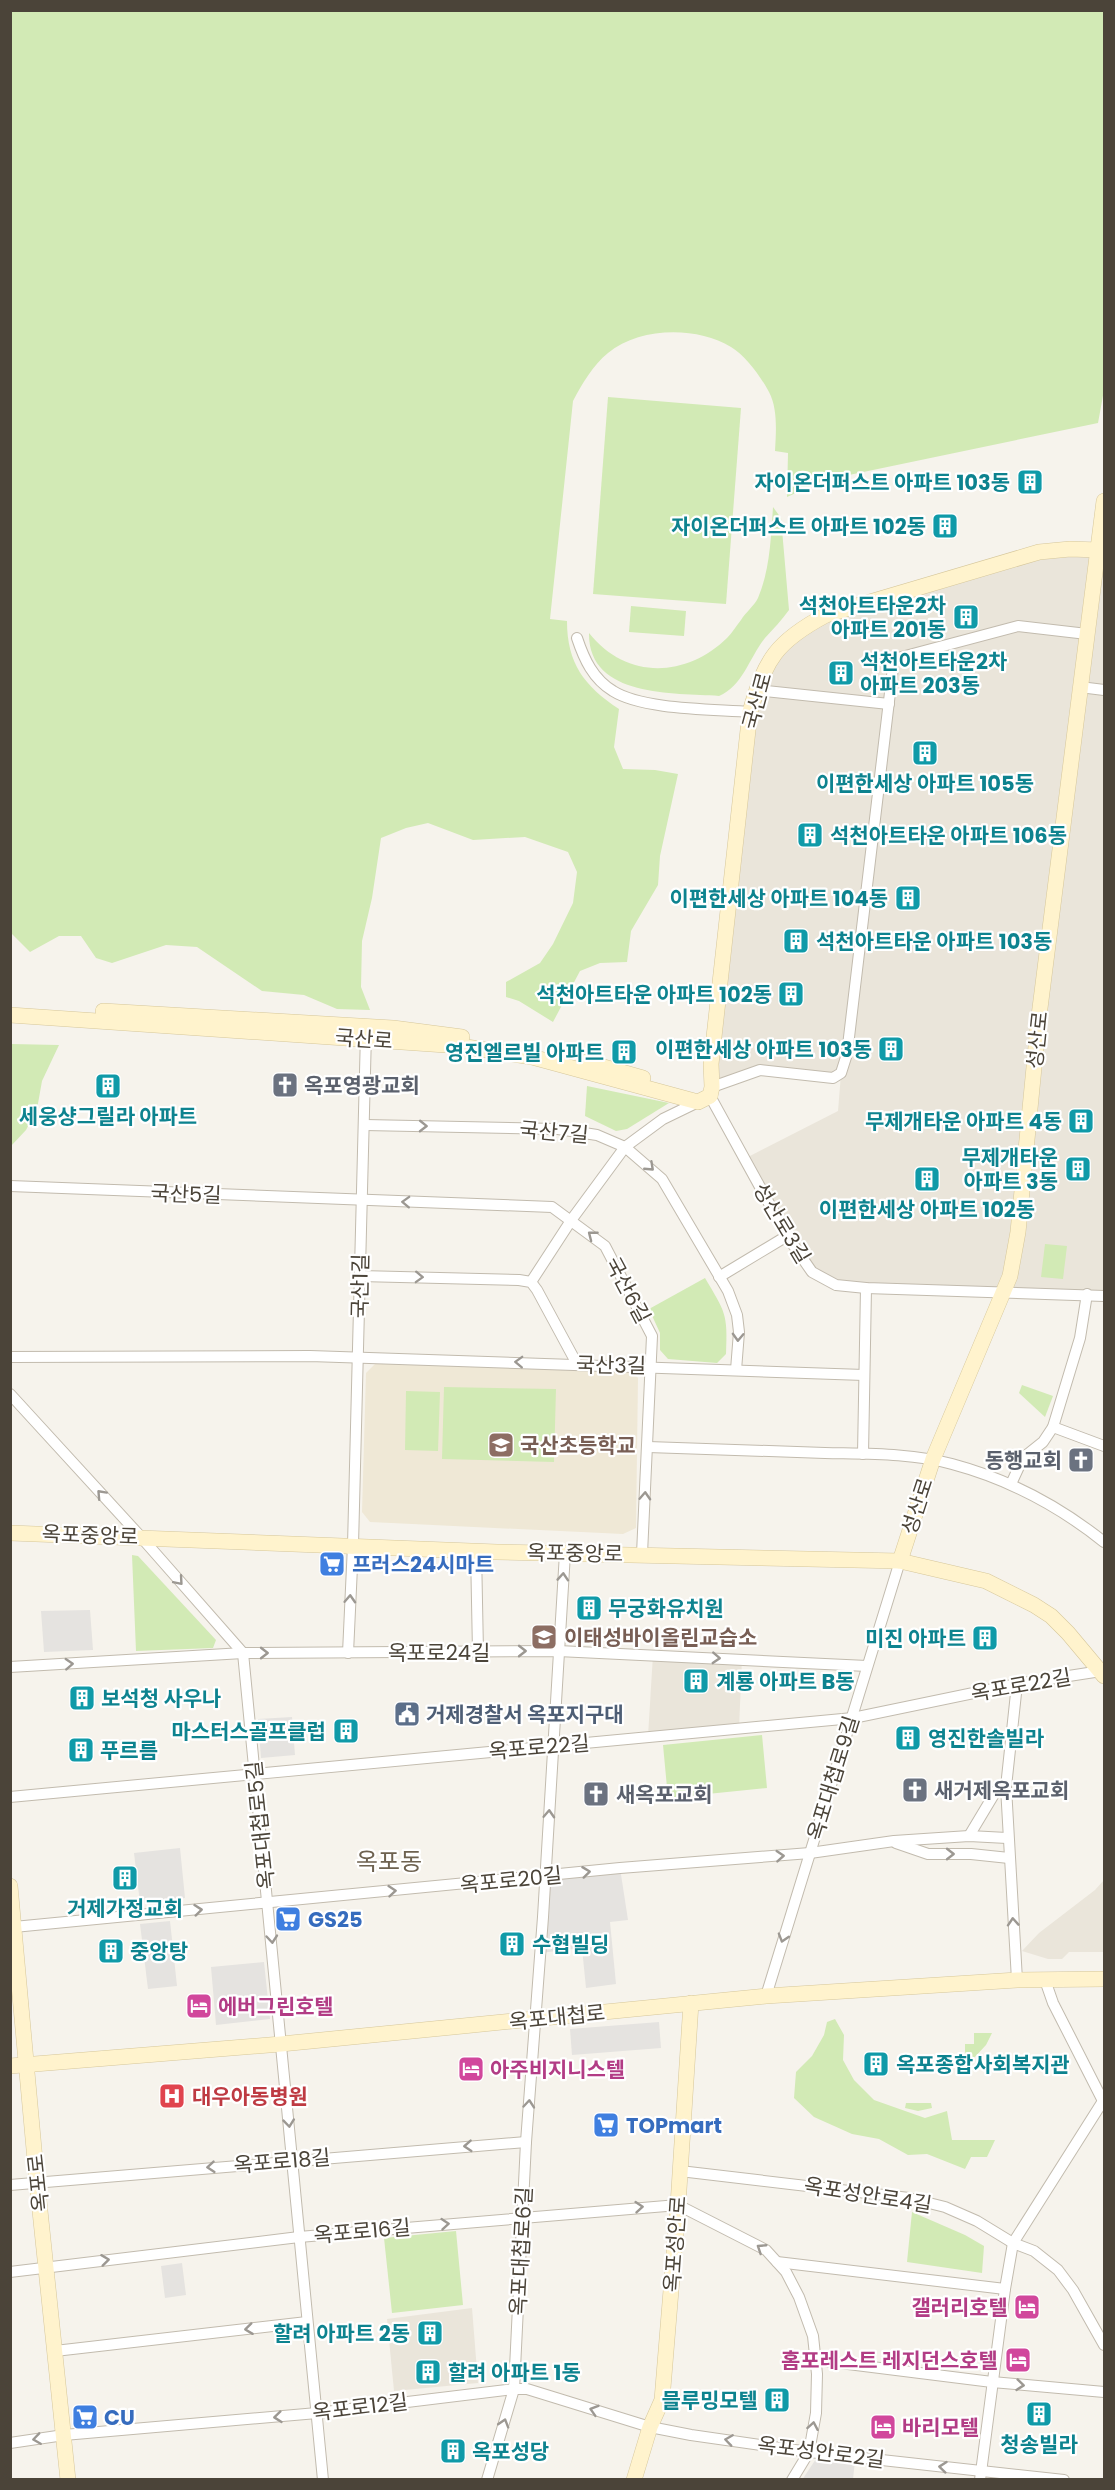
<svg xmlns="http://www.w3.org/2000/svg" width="1115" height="2490" font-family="Poppins,'Noto Sans KR',sans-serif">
  <rect width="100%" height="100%" fill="#f6f3ec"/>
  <g fill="#eae5da">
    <polygon points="1104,551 1104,1296 836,1285 812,1272 744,1159 838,1111 841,1074 760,1070 712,1087 756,690 802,627 1039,552"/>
    <polygon points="653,1655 742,1659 739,1728 648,1736"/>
    <polygon points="1104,1880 1104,1952 1069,1952 1062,1959 1048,1959 1022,1951 1039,1933 1095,1890"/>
    <polygon points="472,2308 478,2383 394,2391 387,2319"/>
  </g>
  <polygon fill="#efe8d6" points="377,1362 632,1371 638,1378 636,1528 623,1534 370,1522 362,1512 366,1373"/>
  <g fill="#d2eab5">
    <path d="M11,10L1104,11V390L1098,423L825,480L787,497L788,453L775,451C776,432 778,409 769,392C761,377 745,355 731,347C696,326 640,327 608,353C593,365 582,384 573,401L550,619L567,621C567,663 584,686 619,709L614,747L623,769L655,770L678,774L660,856L658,885L631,931L627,962L600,963L580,971L553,1022L519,1001L506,997V982L540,963L553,944L573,903L577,872L568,852L525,837L473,840L428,823L406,828L381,838L372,898L362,941L361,987L370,1010L337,1009L304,995L262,991L197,947L166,945L112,963L96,958L81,936H59L30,952L10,932Z"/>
    <polygon points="608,397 741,408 726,604 593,594"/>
    <path d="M773,507L781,518L789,610C782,620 773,629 765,638C749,658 743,686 719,696C674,693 588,698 589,633C626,680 686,678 727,638C732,633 736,626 741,620C746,612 754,606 758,598C770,570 771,537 773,507Z"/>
    <polygon points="631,606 686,611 684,636 629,632"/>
    <polygon points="11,1044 59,1045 42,1081 37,1109 26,1130 11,1146"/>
    <polygon points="587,1086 669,1103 627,1129 616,1131 585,1116"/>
    <polygon points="1045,1244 1067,1246 1063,1279 1041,1277"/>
    <path d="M705,1278C725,1312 728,1313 726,1354L717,1363L668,1359L660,1350V1333L649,1309Z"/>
    <polygon points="1022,1385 1053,1396 1045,1417 1019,1393"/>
    <polygon points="444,1387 556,1389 554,1462 442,1459"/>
    <polygon points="406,1391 440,1392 438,1451 405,1450"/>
    <polygon points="132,1555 138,1556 216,1640 213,1648 136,1651"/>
    <polygon points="762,1735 767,1788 668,1798 663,1745"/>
    <polygon points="835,2019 844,2035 843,2060 854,2080 874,2100 925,2118 947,2111 952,2140 995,2140 987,2157 971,2157 965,2169 927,2154 908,2155 879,2139 852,2134 814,2117 794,2098 796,2072 812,2056 824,2035 827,2022"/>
    <polygon points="974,2033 992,2033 986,2045 973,2059 965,2059 965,2044 974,2044"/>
    <polygon points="906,2103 931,2103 932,2108 918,2111 905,2108"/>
    <polygon points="912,2212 965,2235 984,2246 982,2273 907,2262"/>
    <polygon points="456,2231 463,2305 392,2313 384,2238"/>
  </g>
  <g fill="#e5e3e0">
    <polygon points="90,1610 93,1650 44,1652 41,1611"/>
    <polygon points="292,1717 295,1755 261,1758 258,1719"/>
    <polygon points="180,1848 185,1898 140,1903 134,1853"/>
    <polygon points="620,1868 628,1920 610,1922 616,1984 586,1988 582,1948 540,1953 545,1877"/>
    <polygon points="170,1921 177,1986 148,1989 140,1924"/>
    <polygon points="264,1962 270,2019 216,2025 211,1967"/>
    <polygon points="659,2022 661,2048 572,2055 570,2029"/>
    <polygon points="182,2263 186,2295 165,2298 161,2266"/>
    <polygon points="818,2456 855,2461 853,2479 802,2480"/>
  </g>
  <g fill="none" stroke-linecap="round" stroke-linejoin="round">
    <defs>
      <g id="street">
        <path d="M577,638C584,659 593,679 613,691C643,710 713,709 750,712"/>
        <polyline points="1080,687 1104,690"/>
        <polyline points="756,690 889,704"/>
        <polyline points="712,1087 760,1070 833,1078 841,1073 847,1054 894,659 1018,626 1087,634"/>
        <polyline points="710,1096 787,1236 812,1272 836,1285 866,1288 1104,1296"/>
        <polyline points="365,1125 558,1129 597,1135 625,1147 662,1179 728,1291 737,1315 739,1332 736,1370"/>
        <polyline points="10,1186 552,1207 605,1246 652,1336 642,1554"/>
        <polyline points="360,1276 519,1280 531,1282 537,1290 577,1364"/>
        <polyline points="719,1277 787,1236"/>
        <polyline points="531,1282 572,1219 625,1147 663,1119 698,1102"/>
        <polyline points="10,1357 310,1356 864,1375"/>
        <polyline points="10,1394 141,1537 243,1653 323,2480"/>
        <polyline points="1053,1427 1104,1446"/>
        <path d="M648,1447C707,1449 766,1451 825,1453C866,1454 912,1453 952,1464C1008,1479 1059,1506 1104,1542"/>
        <polyline points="863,1454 866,1288"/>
        <polyline points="1011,1484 1023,1458 1043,1442 1053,1427 1080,1338 1087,1294"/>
        <polyline points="476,1551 478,1652"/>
        <polyline points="348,1653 353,1545 366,1033"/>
        <polyline points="10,1667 243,1653 558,1651 867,1666"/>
        <polyline points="1017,1684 1006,1787 1017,1980"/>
        <polyline points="10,1797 853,1718 1017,1684 1101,1671"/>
        <polyline points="969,1836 996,1791 1006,1787"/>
        <polyline points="896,1843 928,1854 971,1854 1009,1858"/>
        <polyline points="14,1927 620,1868 810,1853 894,1841 969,1836 1007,1838"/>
        <polyline points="1045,1980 1053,2003 1104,2103"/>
        <polyline points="766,1996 900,1561"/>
        <polyline points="680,2171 909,2198 945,2207 977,2221 1013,2243 1034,2251 1058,2270 1073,2290 1104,2345"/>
        <polyline points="10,2185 526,2142"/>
        <polyline points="777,2262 1005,2289"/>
        <polyline points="10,2272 299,2237 678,2205 766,2250 786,2272 799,2297 813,2336 817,2374 816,2413 809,2452 792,2480"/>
        <polyline points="55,2351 307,2322"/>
        <polyline points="816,2360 992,2382 1104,2392"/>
        <polyline points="10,2443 64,2435 317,2413 514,2389 527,2389 650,2427 691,2435 809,2452 1064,2480"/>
        <polyline points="487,2480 514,2389 526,2142 543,1917 565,1553"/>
        <polyline points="980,2480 1005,2289 1013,2243 1103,2101"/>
      </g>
      <g id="secondary">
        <polyline points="103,1011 393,1028 462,1037"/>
        <polyline points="10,1015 460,1046 532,1057 698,1102 710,1096"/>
        <polyline points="586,1062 643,1078"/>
        <path d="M710,1096L712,1087L711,1064L750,712C765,659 777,641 826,615L1039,552L1070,549L1099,550"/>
        <polyline points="10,1533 497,1552 900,1561 986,1581 1034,1605 1051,1616 1068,1633 1104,1676"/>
        <polyline points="900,1561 933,1459 1010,1276 1018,1232 1039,1016 1104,501"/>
        <polyline points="10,1886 37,2182 68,2480"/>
        <polyline points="10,2066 281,2044 766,1996 1017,1980 1104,1979"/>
        <polyline points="634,2480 650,2427 662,2400 678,2205 691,2003"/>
      </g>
    </defs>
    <use href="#street" stroke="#c2bbae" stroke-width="12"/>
    <use href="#secondary" stroke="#d6c79b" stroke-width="16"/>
    <use href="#street" stroke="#fff" stroke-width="10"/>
    <use href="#secondary" stroke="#fff3cd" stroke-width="15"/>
  </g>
  <defs><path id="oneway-chevron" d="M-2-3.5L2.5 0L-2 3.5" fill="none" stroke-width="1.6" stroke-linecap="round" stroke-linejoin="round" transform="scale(1.5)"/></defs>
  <g stroke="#9c9892">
    <use href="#oneway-chevron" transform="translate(423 1126) rotate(1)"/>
    <use href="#oneway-chevron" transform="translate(650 1167) rotate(43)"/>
    <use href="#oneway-chevron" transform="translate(406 1202) rotate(-178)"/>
    <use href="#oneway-chevron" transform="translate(592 1235) rotate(-142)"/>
    <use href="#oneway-chevron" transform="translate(419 1277) rotate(2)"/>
    <use href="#oneway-chevron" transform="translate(738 1337) rotate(92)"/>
    <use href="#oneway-chevron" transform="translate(519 1362) rotate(-178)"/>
    <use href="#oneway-chevron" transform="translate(101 1494) rotate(-133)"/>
    <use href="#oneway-chevron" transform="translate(645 1496) rotate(-87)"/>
    <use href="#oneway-chevron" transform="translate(563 1577) rotate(-86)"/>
    <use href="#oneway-chevron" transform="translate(179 1581) rotate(49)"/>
    <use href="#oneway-chevron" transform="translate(350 1599) rotate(-87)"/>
    <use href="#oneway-chevron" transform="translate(522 1651)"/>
    <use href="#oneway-chevron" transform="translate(264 1653)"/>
    <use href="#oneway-chevron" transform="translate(716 1658) rotate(3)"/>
    <use href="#oneway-chevron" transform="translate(69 1664) rotate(-3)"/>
    <use href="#oneway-chevron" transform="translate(549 1814) rotate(-87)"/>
    <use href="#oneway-chevron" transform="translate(950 1854)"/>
    <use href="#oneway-chevron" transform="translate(780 1856) rotate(-4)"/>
    <use href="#oneway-chevron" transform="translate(586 1872) rotate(-7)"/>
    <use href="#oneway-chevron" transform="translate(392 1891) rotate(-5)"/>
    <use href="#oneway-chevron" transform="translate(198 1910) rotate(-6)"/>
    <use href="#oneway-chevron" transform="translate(1013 1922) rotate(-94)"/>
    <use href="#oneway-chevron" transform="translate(783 1938) rotate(107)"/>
    <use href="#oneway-chevron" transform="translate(272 1939) rotate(85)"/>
    <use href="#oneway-chevron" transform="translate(529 2104) rotate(-85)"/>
    <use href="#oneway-chevron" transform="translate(289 2123) rotate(84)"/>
    <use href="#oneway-chevron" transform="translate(468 2146) rotate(176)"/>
    <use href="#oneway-chevron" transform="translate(211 2167) rotate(175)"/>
    <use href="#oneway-chevron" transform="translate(639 2207) rotate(-5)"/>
    <use href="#oneway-chevron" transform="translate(445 2224) rotate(-5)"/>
    <use href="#oneway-chevron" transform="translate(761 2248) rotate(-147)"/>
    <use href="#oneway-chevron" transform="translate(105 2260) rotate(-7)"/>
    <use href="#oneway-chevron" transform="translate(249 2329) rotate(173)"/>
    <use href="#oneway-chevron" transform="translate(1020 2385) rotate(6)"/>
    <use href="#oneway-chevron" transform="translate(594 2410) rotate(-163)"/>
    <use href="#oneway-chevron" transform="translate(278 2417) rotate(174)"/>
    <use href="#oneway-chevron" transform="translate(504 2423) rotate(-73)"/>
    <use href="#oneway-chevron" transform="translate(813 2426) rotate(-80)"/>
    <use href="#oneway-chevron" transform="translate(37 2439) rotate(172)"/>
    <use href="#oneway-chevron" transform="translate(729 2440) rotate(-172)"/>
    <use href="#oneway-chevron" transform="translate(943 2467) rotate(-174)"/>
  </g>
  <defs>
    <symbol id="building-square" viewBox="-11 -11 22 22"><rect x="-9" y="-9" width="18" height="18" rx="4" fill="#0f9aa8" stroke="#fff"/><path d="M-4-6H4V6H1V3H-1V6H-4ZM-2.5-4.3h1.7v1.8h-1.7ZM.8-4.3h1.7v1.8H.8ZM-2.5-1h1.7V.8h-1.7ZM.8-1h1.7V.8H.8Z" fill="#fff"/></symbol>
    <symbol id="church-square" viewBox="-11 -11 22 22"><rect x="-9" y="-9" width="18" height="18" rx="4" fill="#6b7280" stroke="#fff"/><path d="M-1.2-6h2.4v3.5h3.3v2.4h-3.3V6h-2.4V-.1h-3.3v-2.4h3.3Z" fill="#fff"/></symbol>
    <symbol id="school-square" viewBox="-11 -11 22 22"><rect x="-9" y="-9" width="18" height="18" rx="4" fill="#8d6e63" stroke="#fff"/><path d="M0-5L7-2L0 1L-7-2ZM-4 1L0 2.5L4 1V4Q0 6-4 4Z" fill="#fff"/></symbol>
    <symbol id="supermarket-square" viewBox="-11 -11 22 22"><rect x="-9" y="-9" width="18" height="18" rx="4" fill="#3f7fe0" stroke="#fff"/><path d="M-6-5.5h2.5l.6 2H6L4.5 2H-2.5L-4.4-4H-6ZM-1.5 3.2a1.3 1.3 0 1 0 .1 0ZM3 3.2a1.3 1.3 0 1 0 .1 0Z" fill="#fff"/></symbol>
    <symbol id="civic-square" viewBox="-11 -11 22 22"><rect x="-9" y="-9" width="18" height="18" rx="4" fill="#5c6f8a" stroke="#fff"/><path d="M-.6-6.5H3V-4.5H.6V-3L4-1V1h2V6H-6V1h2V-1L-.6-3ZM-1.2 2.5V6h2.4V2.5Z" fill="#fff"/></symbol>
    <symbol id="hotel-square" viewBox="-11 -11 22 22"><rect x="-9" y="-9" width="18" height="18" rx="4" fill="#d1479c" stroke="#fff"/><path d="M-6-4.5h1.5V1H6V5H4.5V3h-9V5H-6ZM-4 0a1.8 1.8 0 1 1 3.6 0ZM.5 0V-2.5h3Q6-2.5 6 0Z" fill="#fff"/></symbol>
    <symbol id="hospital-square" viewBox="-11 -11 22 22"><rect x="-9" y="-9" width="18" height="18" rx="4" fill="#e0444e" stroke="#fff"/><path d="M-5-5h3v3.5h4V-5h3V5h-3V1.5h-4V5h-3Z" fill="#fff"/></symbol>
  </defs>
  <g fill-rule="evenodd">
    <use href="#building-square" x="1015" y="467" width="30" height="30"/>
    <use href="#building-square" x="930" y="511" width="30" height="30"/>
    <use href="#building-square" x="951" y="602" width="30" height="30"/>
    <use href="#building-square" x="826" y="658" width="30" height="30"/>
    <use href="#building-square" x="910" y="738" width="30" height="30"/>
    <use href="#building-square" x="795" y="820" width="30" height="30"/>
    <use href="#building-square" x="893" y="883" width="30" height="30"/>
    <use href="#building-square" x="781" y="926" width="30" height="30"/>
    <use href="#building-square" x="776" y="979" width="30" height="30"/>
    <use href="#building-square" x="876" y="1034" width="30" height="30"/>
    <use href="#building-square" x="609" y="1037" width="30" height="30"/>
    <use href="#church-square" x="270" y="1070" width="30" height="30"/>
    <use href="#building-square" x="93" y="1071" width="30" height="30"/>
    <use href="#building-square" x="1066" y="1106" width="30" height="30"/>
    <use href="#building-square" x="1063" y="1154" width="30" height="30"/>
    <use href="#building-square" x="912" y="1164" width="30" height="30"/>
    <use href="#school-square" x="486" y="1430" width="30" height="30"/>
    <use href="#church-square" x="1066" y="1445" width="30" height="30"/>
    <use href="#supermarket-square" x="317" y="1549" width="30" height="30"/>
    <use href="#building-square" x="574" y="1593" width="30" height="30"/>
    <use href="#school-square" x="529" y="1622" width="30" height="30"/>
    <use href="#building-square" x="970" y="1623" width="30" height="30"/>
    <use href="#building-square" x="681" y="1666" width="30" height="30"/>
    <use href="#building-square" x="67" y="1683" width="30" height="30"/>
    <use href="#civic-square" x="392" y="1699" width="30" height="30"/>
    <use href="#building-square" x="331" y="1716" width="30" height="30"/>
    <use href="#building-square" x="893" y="1723" width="30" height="30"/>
    <use href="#building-square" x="66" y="1735" width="30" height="30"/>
    <use href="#church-square" x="900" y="1775" width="30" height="30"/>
    <use href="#church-square" x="581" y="1779" width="30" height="30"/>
    <use href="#building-square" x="110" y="1863" width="30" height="30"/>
    <use href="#supermarket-square" x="273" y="1904" width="30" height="30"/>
    <use href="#building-square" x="497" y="1929" width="30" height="30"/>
    <use href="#building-square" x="96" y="1936" width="30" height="30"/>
    <use href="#hotel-square" x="184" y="1991" width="30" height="30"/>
    <use href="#building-square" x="861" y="2049" width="30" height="30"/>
    <use href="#hotel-square" x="456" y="2054" width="30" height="30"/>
    <use href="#hospital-square" x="157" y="2081" width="30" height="30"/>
    <use href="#supermarket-square" x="591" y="2110" width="30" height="30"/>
    <use href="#hotel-square" x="1012" y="2292" width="30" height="30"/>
    <use href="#building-square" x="415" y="2318" width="30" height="30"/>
    <use href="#hotel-square" x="1003" y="2345" width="30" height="30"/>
    <use href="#building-square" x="413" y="2357" width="30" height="30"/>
    <use href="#building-square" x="762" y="2385" width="30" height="30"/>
    <use href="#building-square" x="1024" y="2399" width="30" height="30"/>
    <use href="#supermarket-square" x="70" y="2402" width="30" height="30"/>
    <use href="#hotel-square" x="868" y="2412" width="30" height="30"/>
    <use href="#building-square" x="438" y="2436" width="30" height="30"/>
  </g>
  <g text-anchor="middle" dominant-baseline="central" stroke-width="4.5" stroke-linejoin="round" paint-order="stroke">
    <g font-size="21" font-weight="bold" fill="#0d838f" stroke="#fff" text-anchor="end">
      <text x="1010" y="482">자이온더퍼스트 아파트 103동</text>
      <text x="926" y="526">자이온더퍼스트 아파트 102동</text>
      <text x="946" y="605">석천아트타운2차<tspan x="946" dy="24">아파트 201동</tspan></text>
      <text x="860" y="661" text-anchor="start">석천아트타운2차<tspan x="860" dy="24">아파트 203동</tspan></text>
      <text x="925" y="783" text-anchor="middle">이편한세상 아파트 105동</text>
      <text x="830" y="835" text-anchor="start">석천아트타운 아파트 106동</text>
      <text x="888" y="898">이편한세상 아파트 104동</text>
      <text x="816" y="941" text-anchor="start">석천아트타운 아파트 103동</text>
      <text x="772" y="994">석천아트타운 아파트 102동</text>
      <text x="872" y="1049">이편한세상 아파트 103동</text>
      <text x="604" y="1052">영진엘르빌 아파트</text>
      <text x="108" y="1116" text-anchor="middle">세웅샹그릴라 아파트</text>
      <text x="1062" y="1121">무제개타운 아파트 4동</text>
      <text x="1058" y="1157">무제개타운<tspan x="1058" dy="24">아파트 3동</tspan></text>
      <text x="927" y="1209" text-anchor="middle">이편한세상 아파트 102동</text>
      <text x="608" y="1608" text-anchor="start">무궁화유치원</text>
      <text x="966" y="1638">미진 아파트</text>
      <text x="716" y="1681" text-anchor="start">계룡 아파트 B동</text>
      <text x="101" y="1698" text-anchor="start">보석청 사우나</text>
      <text x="326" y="1731">마스터스골프클럽</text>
      <text x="928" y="1738" text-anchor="start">영진한솔빌라</text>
      <text x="100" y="1750" text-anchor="start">푸르름</text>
      <text x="125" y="1908" text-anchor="middle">거제가정교회</text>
      <text x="532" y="1944" text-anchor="start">수협빌딩</text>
      <text x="130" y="1951" text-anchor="start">중앙탕</text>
      <text x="896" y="2064" text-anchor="start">옥포종합사회복지관</text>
      <text x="410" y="2333">할려 아파트 2동</text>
      <text x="448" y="2372" text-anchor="start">할려 아파트 1동</text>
      <text x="758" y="2400">믈루밍모텔</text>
      <text x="1039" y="2444" text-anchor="middle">청송빌라</text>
      <text x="472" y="2451" text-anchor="start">옥포성당</text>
    </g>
    <g font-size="21" fill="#4b4439" stroke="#fff">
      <text transform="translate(757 701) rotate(-75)">국산로</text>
      <text transform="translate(364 1039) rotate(4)">국산로</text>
      <text transform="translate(1037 1040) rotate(-84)">성산로</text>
      <text transform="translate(554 1132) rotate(5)">국산7길</text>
      <text transform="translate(186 1194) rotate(2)">국산5길</text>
      <text transform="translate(782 1223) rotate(59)">성산로3길</text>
      <text transform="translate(360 1286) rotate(-89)">국산1길</text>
      <text transform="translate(628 1290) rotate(62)">국산6길</text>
      <text transform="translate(611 1365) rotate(1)">국산3길</text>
      <text transform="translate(917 1506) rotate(-72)">성산로</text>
      <text transform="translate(90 1535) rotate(2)">옥포중앙로</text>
      <text transform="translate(575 1553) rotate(1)">옥포중앙로</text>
      <text x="439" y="1652">옥포로24길</text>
      <text transform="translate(1021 1685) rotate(-10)">옥포로22길</text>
      <text transform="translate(539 1747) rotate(-5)">옥포로22길</text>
      <text transform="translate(833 1778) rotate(-73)">옥포대첩로9길</text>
      <text transform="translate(260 1825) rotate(-96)">옥포대첩로5길</text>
      <text transform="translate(511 1880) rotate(-6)">옥포로20길</text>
      <text transform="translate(557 2017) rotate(-6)">옥포대첩로</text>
      <text transform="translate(282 2161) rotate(-5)">옥포로18길</text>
      <text transform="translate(38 2183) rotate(-96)">옥포로</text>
      <text transform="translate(868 2195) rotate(9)">옥포성안로4길</text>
      <text transform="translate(362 2231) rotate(-5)">옥포로16길</text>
      <text transform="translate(675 2244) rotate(-86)">옥포성안로</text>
      <text transform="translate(521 2251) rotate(-87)">옥포대첩로6길</text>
      <text transform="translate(360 2407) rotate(-7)">옥포로12길</text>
      <text transform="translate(821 2452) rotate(7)">옥포성안로2길</text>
    </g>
    <g font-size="21" font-weight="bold" fill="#5b616d" stroke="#fff" text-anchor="start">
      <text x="304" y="1085">옥포영광교회</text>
      <text x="1062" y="1460" text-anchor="end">동행교회</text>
      <text x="934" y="1790">새거제옥포교회</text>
      <text x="616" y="1794">새옥포교회</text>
    </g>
    <g font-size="21" font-weight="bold" fill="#785e54" stroke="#fff" text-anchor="start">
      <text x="520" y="1445">국산초등학교</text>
      <text x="564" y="1637">이태성바이올린교습소</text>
    </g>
    <g font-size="21" font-weight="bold" fill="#366cbe" stroke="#fff" text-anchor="start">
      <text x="352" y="1564">프러스24시마트</text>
      <text x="308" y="1919">GS25</text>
      <text x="626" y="2125">TOPmart</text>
      <text x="104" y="2417">CU</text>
    </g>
    <g font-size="21" font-weight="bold" fill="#4e5e75" stroke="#fff" text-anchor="start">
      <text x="426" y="1714">거제경찰서 옥포지구대</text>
    </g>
    <g font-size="21" font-weight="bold" fill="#b23c85" stroke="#fff" text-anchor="start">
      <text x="218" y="2006">에버그린호텔</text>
      <text x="490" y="2069">아주비지니스텔</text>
      <text x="1008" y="2307" text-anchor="end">갤러리호텔</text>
      <text x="998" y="2360" text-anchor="end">홈포레스트 레지던스호텔</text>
      <text x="902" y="2427">바리모텔</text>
    </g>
    <g font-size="21" font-weight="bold" fill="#be3a42" stroke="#fff" text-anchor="start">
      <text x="192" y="2096">대우아동병원</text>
    </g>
    <g font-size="24" fill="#6e6250" stroke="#fff">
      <text x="389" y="1861">옥포동</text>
    </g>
  </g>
  <rect width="1115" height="2490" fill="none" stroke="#4b4439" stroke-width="24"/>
</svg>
